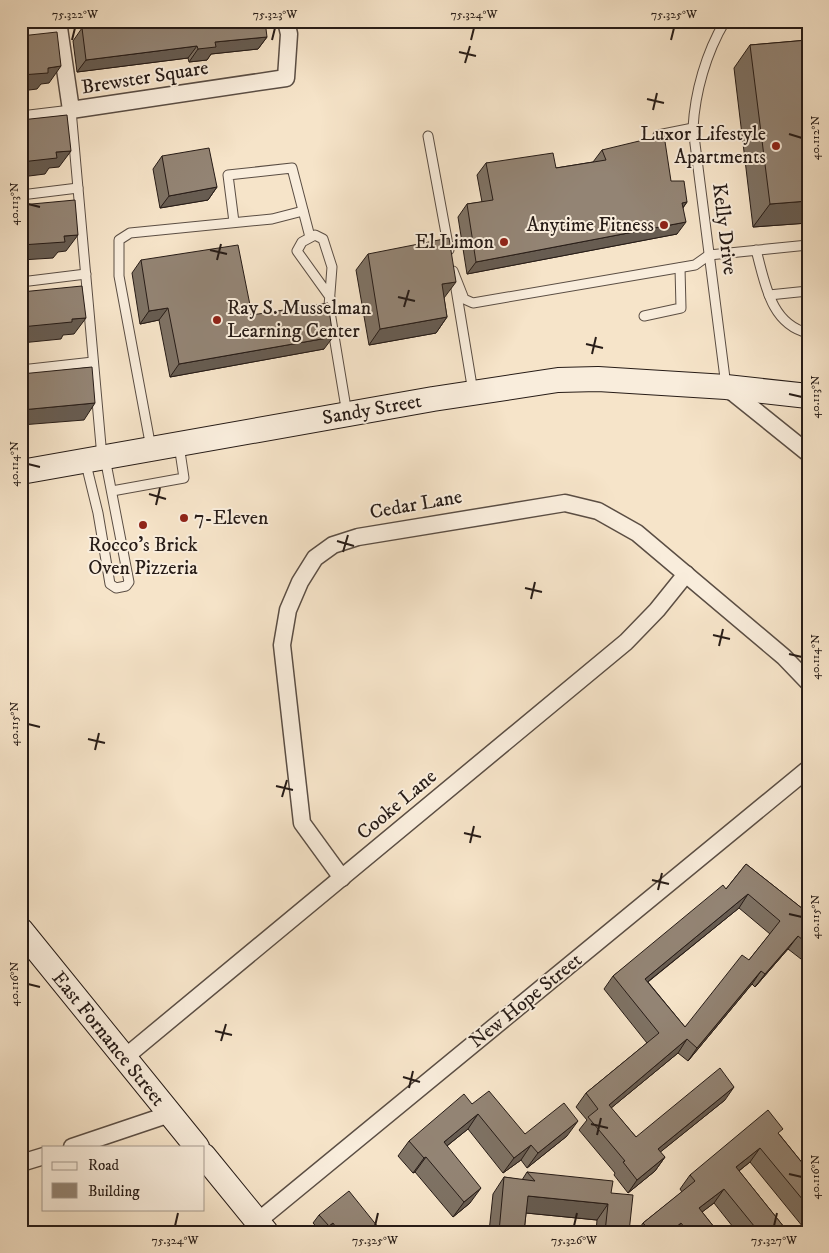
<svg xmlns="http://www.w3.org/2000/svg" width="829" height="1253" font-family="'IM FELL DW Pica',serif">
  <rect width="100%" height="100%" fill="#f6e4c9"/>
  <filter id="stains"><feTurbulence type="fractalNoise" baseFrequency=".004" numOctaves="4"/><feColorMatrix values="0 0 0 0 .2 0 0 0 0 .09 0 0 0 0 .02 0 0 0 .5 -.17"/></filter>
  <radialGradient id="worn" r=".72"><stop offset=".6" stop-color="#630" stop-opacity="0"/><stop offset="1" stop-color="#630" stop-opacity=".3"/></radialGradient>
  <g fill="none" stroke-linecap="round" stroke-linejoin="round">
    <defs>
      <g id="lane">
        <path d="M725,21C706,53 695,92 693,128L726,386"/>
        <polyline points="21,116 71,110 102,457"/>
        <polyline points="658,135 693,128"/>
        <polyline points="428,136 449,250"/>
        <polyline points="21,195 78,188"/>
        <polyline points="234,222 228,175 292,168 310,237"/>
        <path d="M756,250C765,282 770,324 808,333"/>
        <polyline points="453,271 464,299 473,303 695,265 709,255 808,245"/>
        <polyline points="21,282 86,274"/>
        <polyline points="456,289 473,392"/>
        <polyline points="769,295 808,291"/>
        <polyline points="330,297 297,251 302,242 315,235 323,239 332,267 329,306 347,414"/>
        <polyline points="644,316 681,308 680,268"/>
        <polyline points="21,370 93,362"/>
        <polyline points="151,448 119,276 119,240 130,233 272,219 303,211"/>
        <polyline points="85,460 98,513 110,584 116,588 126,586 129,582 105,458"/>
        <polyline points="112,491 184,478 179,445"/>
      </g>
      <g id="street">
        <polyline points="58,21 71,110 286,78 289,34 286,21"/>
        <polyline points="21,33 59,30"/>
        <polyline points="726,387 808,453"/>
        <polyline points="342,878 302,823 282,645 288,610 300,582 315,558 333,545 358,537 565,503 598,511 637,533 784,657 808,682"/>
        <polyline points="124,1058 626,642 657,610 686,574"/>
        <polyline points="72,1147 170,1114"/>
        <polyline points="21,1163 44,1156"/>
        <polyline points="258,1221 808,769"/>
      </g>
      <g id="secondary">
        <polyline points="21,472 433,399 558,380 598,379 726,387 808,396"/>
        <polyline points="21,930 197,1147"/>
        <polyline points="204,1156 266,1232"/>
      </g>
    </defs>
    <use href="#lane" stroke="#5b4e44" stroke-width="11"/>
    <use href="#street" stroke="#5b4e44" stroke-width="19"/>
    <use href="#secondary" stroke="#271c17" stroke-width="26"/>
    <use href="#lane" stroke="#f9eddc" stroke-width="9"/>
    <use href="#street" stroke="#f9eddc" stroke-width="16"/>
    <use href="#secondary" stroke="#f9eddc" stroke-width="24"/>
  </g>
  <g fill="#7e7264" stroke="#271c17" fill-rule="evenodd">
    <polygon points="82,28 267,37 258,49 211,54 207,60 189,62 188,58 77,72 73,41"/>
    <polygon points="808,40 808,223 753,227 734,68 750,45"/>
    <polygon points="602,150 671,181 687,202 683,208 677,234 467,274 458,217 467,204 482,202 477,175 486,163 556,168 593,162"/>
    <polygon points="162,156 217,187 208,200 160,208 153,169"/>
    <polygon points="368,254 444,298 447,317 436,333 369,345 356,270"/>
    <polygon points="141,260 252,315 324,349 170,377 159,320 140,324 132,273"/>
    <path d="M746,864L808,913V951L801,959L788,949L755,987L752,984L688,1061L678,1053L611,1108L636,1137L725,1100L660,1152L665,1157L655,1171L628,1193L614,1175L615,1173L579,1130L587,1120L576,1107L586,1093L647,1043L604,989L613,976L726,889ZM739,908L770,934L749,960L685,1027L648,982Z"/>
    <polygon points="472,1104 525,1134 567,1136 527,1168 521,1160 503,1173 468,1129 447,1146 470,1203 453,1217 415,1172 413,1173 398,1156 409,1141"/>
    <polygon points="779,1134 808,1170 808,1223 803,1227 750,1162 739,1171 788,1232 737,1232 714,1203 702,1212 718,1232 637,1232 643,1223 682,1192 680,1189 690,1175"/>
    <polygon points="527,1172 611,1193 629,1232 596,1232 597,1220 526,1213 524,1232 489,1232 493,1194 504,1177 522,1180"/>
    <polygon points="319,1215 382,1232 321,1232 313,1223"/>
  </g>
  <g fill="#675c51" stroke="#271c17">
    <polygon points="267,37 258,49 211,54 207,60 189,62 198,49 215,42"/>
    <polygon points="197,46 188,58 77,72 86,60"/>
    <polygon points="61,66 49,83 41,84 37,89 21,91 21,75 48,68"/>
    <polygon points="71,151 59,167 49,168 45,174 21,177 21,162 56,152"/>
    <polygon points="217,187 208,200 160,208 169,196"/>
    <polygon points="808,201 808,223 753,227 770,204"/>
    <polygon points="687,202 678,214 682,203"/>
    <polygon points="686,222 677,234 467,274 476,262"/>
    <polygon points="78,235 66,251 58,252 53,258 21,260 21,245 64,236"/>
    <polygon points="456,282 444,298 430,301 442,284"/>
    <polygon points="168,308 159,320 140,324 149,311"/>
    <polygon points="447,317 436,333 369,345 380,329"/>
    <polygon points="86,318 74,334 63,335 61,339 21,343 21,327 72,319"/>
    <polygon points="333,337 324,349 170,377 179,364"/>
    <polygon points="95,403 84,420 21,425 21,410"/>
    <polygon points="748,894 739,908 635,992 645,979"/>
    <polygon points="798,936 788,949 755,987 765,974"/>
    <polygon points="761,971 752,984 688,1061 697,1048"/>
    <polygon points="687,1039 678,1053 599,1118 609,1105"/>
    <polygon points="734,1087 725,1100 648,1162 658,1149"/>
    <polygon points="478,1114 468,1129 433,1157 444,1142"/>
    <polygon points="578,1121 567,1136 527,1168 538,1153"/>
    <polygon points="531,1145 521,1160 503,1173 514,1158"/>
    <polygon points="760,1148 750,1162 726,1181 736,1167"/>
    <polygon points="426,1157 415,1172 413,1173 424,1158"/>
    <polygon points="665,1157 655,1171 628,1193 637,1180"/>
    <polygon points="481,1188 470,1203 453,1217 464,1202"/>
    <polygon points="724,1189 714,1203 689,1222 699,1208"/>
    <polygon points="528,1196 608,1204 597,1220 516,1212"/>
    <polygon points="333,1223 327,1232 325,1232 329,1226"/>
    <polygon points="681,1223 675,1232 670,1232"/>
  </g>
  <g fill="#938474" stroke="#271c17" fill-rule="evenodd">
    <polygon points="131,21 265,21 267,37 215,42 216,47 198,49 197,46 86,60 82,28"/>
    <polygon points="57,32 61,66 48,68 48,73 21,75 21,36"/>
    <polygon points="808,40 808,201 770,204 750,45"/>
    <polygon points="67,115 71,151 56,152 57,158 21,162 21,120"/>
    <polygon points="664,135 671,181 684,181 687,202 682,203 686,222 476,262 467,204 493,200 486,163 553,153 556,168 606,160 602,150"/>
    <polygon points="209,148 217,187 169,196 162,156"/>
    <polygon points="75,200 78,235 64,236 65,242 21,245 21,205"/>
    <polygon points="449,238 456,282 442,284 447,317 380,329 368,254"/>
    <polygon points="238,245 252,315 328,303 333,337 179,364 168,308 149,311 141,260"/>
    <polygon points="82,286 86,318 72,319 72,322 21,327 21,292"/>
    <polygon points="92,367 95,403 21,410 21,374"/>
    <path d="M746,864L808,913V944L798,936L765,974L761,971L697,1048L687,1039L609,1105L636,1137L720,1068L734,1087L658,1149L665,1157L637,1180L623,1162L625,1161L588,1117L598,1109L586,1093L659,1033L613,976L723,885L726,889ZM748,894L780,921L749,960L742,955L685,1027L645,979Z"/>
    <polygon points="489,1091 525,1134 564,1103 578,1121 538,1153 531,1145 514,1158 478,1114 444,1142 481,1188 464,1202 426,1157 424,1158 409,1141 464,1094 472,1104"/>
    <polygon points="768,1110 783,1129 778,1133 808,1170 808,1206 760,1148 736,1167 788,1232 759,1232 724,1189 699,1208 718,1232 688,1232 681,1223 670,1232 651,1232 643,1223 695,1181 690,1175"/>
    <polygon points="527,1172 613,1181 611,1193 633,1195 629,1232 605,1232 608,1204 528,1196 524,1232 499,1232 504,1177 535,1181"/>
    <polygon points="349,1191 382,1232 339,1232 333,1223 329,1226 319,1215"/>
  </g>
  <path fill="none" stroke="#271c17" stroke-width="2" d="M72,40L75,28M272,40L275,28M471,40L474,28M671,40L674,28M459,52L476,56M465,63L470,46M647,99L664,103M653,110L657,93M789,134L802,138M28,204L40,207M210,250L227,254M217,260L221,244M398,297L415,301M404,307L409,290M586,344L603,348M592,354L596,337M789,394L802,397M28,464L40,467M149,494L166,499M156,505L160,488M337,541L354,546M343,552L348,535M525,588L542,592M531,599L535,582M713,635L730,639M719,646L723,629M789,654L802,657M28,724L40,727M88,739L105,743M95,750L99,733M276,786L293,790M282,797L287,780M464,833L481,837M470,843L474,826M652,880L669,884M658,890L662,873M789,914L802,917M28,984L40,987M215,1031L232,1035M221,1041L226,1024M403,1077L420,1082M409,1088L413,1071M591,1124L608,1128M597,1135L601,1118M789,1174L802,1177M175,1226L178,1213M375,1226L378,1213M574,1226L577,1213M774,1226L777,1213"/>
  <g fill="#8f2418" stroke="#f9eddc" stroke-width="2">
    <circle cx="776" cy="146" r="5"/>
    <circle cx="664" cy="225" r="5"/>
    <circle cx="504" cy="242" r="5"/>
    <circle cx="217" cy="320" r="5"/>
    <circle cx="184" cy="518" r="5"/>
    <circle cx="143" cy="525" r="5"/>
  </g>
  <g text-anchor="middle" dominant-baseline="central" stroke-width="4" stroke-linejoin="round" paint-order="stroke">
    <g font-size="20" fill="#271c17" stroke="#f9eddc">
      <text transform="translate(145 78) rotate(-9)">Brewster Square</text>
      <text transform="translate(724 229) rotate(83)">Kelly Drive</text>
      <text transform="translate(372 410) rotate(-10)">Sandy Street</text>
      <text transform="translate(416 505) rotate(-10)">Cedar Lane</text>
      <text transform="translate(397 805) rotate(-40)">Cooke Lane</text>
      <text transform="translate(526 1001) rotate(-39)">New Hope Street</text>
      <text transform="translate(108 1039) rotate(51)">East Fornance Street</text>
    </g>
    <g font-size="20" fill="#271c17" stroke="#f9eddc" text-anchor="end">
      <text x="766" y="134">Luxor Lifestyle<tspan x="766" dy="23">Apartments</tspan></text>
      <text x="654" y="225">Anytime Fitness</text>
      <text x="494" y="242">El Limon</text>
      <text x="227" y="308" text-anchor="start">Ray S. Musselman<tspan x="227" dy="23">Learning Center</tspan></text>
      <text x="194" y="518" text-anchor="start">7-Eleven</text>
      <text x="143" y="545" text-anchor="middle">Rocco's Brick<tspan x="143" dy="23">Oven Pizzeria</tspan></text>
    </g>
  </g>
  <rect width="829" height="1253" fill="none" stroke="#f6e4c9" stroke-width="55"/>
  <rect x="42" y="1146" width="162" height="65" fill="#f9eddc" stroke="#a5998d"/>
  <rect x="52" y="1162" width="25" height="8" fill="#f9eddc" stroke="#a5998d"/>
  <text x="88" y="1170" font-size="15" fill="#271c17">Road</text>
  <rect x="52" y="1183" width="25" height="15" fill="#938474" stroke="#a5998d"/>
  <text x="88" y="1196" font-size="15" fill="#271c17">Building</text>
  <rect x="28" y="28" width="774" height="1198" fill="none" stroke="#271c17" stroke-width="2"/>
  <g font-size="12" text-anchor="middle" fill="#271c17">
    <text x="75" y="18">75.322°W</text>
    <text x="275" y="18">75.323°W</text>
    <text x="474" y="18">75.324°W</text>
    <text x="674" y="18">75.325°W</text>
    <text transform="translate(815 138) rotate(-90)" y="4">40.112°N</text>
    <text transform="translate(14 204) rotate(-90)" y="4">40.113°N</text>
    <text transform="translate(815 397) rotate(-90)" y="4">40.113°N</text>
    <text transform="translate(14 464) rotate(-90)" y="4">40.114°N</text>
    <text transform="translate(815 657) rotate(-90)" y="4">40.114°N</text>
    <text transform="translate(14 724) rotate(-90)" y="4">40.115°N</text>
    <text transform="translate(815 917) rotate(-90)" y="4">40.115°N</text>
    <text transform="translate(14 984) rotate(-90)" y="4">40.116°N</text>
    <text transform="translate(815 1177) rotate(-90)" y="4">40.116°N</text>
    <text x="175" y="1244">75.324°W</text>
    <text x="375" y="1244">75.325°W</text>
    <text x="574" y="1244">75.326°W</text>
    <text x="774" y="1244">75.327°W</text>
  </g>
  <rect width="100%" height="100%" filter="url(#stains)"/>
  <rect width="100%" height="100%" fill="url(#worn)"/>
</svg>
